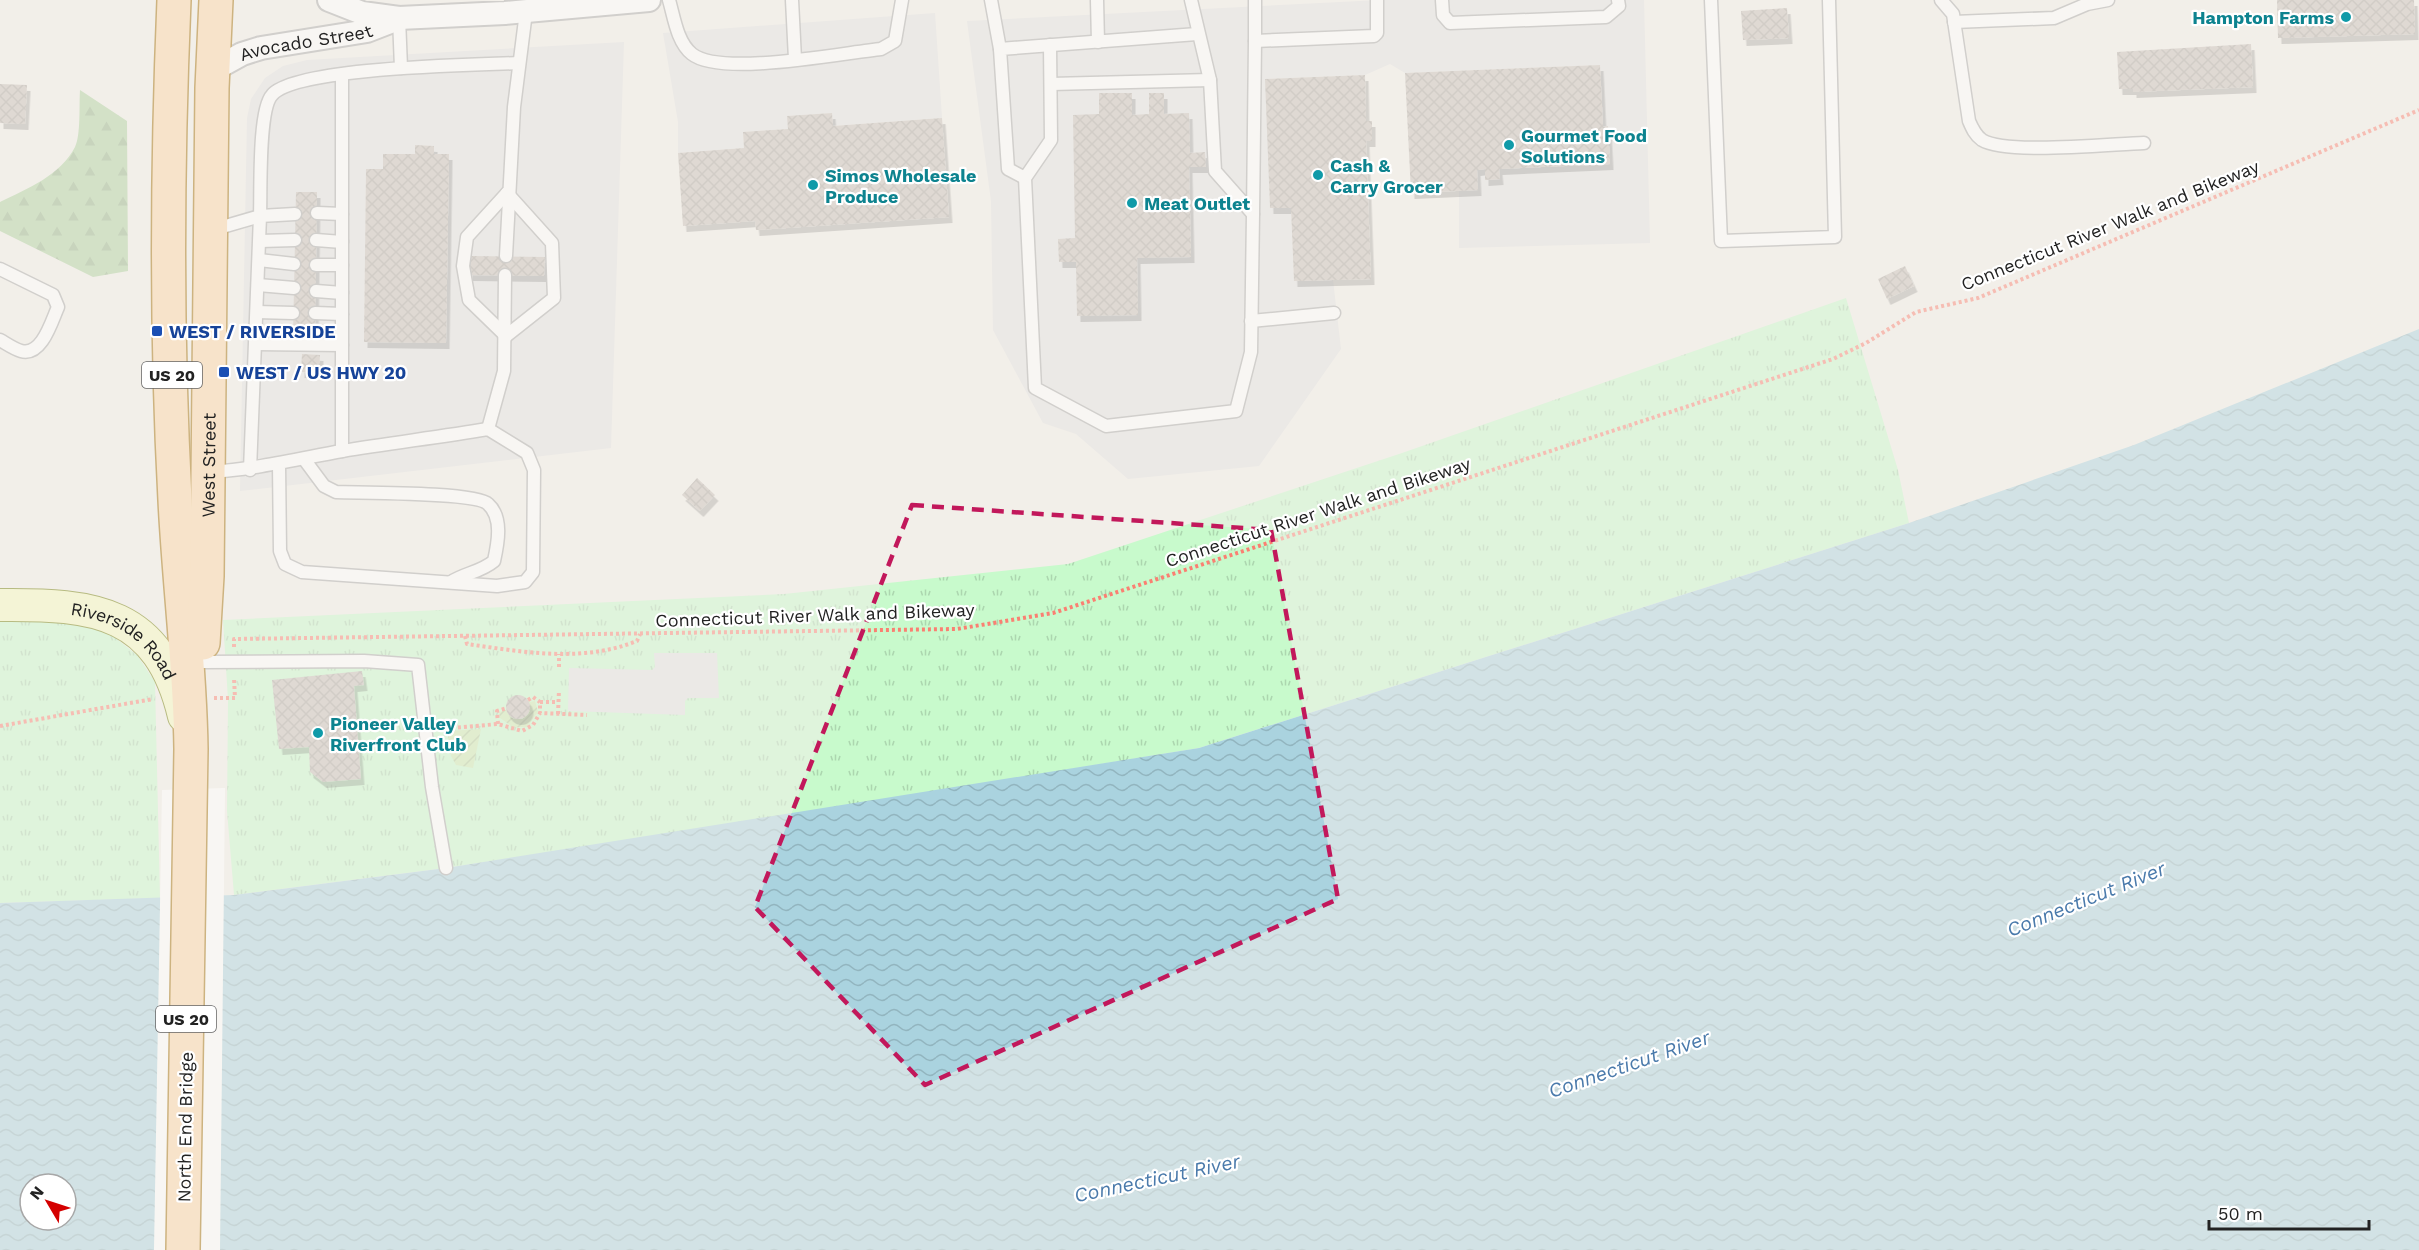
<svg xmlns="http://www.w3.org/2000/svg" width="2419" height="1250" font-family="'Work Sans',sans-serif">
  <defs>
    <pattern id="forest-firs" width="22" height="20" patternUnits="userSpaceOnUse" patternTransform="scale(1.5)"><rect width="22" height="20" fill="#add19e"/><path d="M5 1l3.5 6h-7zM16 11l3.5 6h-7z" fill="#95b388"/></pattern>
    <pattern id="park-tufts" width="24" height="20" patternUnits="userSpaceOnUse" patternTransform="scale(1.5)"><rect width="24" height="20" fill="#c8facc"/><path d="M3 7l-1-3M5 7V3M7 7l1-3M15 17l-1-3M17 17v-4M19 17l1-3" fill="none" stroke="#acd6af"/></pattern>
    <pattern id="garden-furrows" width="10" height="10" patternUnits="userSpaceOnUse" patternTransform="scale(1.5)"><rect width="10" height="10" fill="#cdebb0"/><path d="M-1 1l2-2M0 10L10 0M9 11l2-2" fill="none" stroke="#b0c997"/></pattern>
    <pattern id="water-waves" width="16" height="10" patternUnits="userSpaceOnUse" patternTransform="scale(1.5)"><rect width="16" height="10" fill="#aad3df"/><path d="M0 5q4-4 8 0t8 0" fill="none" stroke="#92b5bf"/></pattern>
    <pattern id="building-cross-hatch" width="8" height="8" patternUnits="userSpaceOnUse" patternTransform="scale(1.5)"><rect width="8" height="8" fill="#c7bfb8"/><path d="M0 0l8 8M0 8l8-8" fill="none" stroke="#aba49e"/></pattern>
    <filter id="shadow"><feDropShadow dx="3.5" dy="6" stdDeviation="0" flood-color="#0004"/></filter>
  </defs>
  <rect width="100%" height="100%" fill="#f2efe9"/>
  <path fill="url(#forest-firs)" d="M80,90L127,121L128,271L93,277L0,231V202C27,189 61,175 75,147C81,135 79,104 80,90Z"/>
  <g fill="url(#park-tufts)">
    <polygon points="1846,298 1898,470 1909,523 1199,748 710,828 446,868 234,895 227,811 228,700 223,620 784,594 1068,564 1402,453"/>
    <polygon points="31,617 99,625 137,655 155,682 160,898 0,903 0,620"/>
  </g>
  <g fill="url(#garden-furrows)">
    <polygon points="535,701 538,712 527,727 513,727 500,718 499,712 506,710 512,718 522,719 529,713 529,702"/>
    <polygon points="481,729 473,768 456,765 451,756 447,731"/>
  </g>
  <g fill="#e2e2e2" fill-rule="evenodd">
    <polygon points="1380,0 1644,0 1650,243 1459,248 1459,191 1477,170 1485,169 1486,180 1499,179 1499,169 1610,164 1608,127 1603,127 1600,65 1405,73 1390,64 1365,75 1266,79 1270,208 1291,208 1294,281 1333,280 1341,349 1259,466 1128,479 1076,434 1043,423 993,330 991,201 967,21"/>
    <polygon points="935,13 942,118 833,126 832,113 788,116 788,129 743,132 744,148 678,153 678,122 663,33"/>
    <path d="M624,42L611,448L240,491L247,118L251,99L265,78L283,66L307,60ZM415,145L434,146V154H449L446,343L364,342L366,170L383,169V154H415Z"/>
    <polygon points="654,653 717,653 719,698 688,698 685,701 685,715 568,711 569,668 652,670 655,667"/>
  </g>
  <path fill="url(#water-waves)" fill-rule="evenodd" d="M2419,329V1250H0V903L234,895L446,868L1199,748L1909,523L2134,445ZM30,1184H66V1220H30Z"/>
  <polygon fill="#fff" points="225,788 220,1250 154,1250 162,790"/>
  <g fill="url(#building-cross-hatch)" filter="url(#shadow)">
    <polygon points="2277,0 2414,0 2415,34 2278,38"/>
    <polygon points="1787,8 1789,38 1743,40 1741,11"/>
    <polygon points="2251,44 2253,87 2133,92 2133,89 2119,89 2117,52"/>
    <polygon points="1600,65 1603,127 1608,126 1610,164 1499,169 1500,179 1485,180 1485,169 1477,170 1478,190 1411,193 1405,73"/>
    <polygon points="1365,75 1366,121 1372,121 1372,141 1366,141 1371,279 1294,281 1291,208 1270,208 1265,79"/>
    <polygon points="0,84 27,85 25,124 0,123"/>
    <polygon points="1099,93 1132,93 1132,115 1149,114 1149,93 1164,93 1164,114 1189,113 1190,153 1205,152 1206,167 1189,167 1191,257 1137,258 1138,315 1077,316 1076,262 1059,262 1058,239 1075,238 1073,115 1099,114"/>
    <polygon points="832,113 833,126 942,118 949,217 756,230 755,221 683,226 678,153 744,148 743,132 788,129 787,116"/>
    <polygon points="415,145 434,146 434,154 449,154 446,343 364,342 366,169 383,169 383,154 415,154"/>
    <polygon points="296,192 317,192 315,338 293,338"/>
    <polygon points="469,256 545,257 544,276 469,275"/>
    <polygon points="1905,266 1914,286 1887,299 1878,279"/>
    <polygon points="302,354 320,355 319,373 301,372"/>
    <polygon points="697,478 715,495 700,511 682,495"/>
    <polygon points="362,671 364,685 354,686 361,779 323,782 310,772 309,747 279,749 272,680"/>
    <circle cx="518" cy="707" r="12"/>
  </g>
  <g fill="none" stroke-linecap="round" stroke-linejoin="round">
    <defs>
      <g id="lane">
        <path d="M669,0C674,17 677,42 692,54C721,77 842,53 881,49L895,41L902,0"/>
        <polyline points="792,0 795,59"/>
        <polyline points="991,0 1000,49"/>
        <polyline points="1097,0 1098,42"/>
        <polyline points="1255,0 1255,41 1374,36 1377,33 1377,0"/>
        <polyline points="1442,0 1443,15 1450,23 1606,17 1619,6 1618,0"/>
        <polyline points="1711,0 1721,241 1835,237 1829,0"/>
        <path d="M1941,0L1953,14L1969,121C1972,128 1975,135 1982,140C2006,155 2111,144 2144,143"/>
        <polyline points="399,18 401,68"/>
        <polyline points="1954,22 2054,18 2087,4 2108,0"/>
        <polyline points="1050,45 1051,140 1025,178 1035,388 1106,426 1236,411 1251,352 1253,214 1215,171 1210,80 1191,0"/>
        <polyline points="1051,84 1210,80"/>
        <polyline points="1025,178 1008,169 1000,49 1197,34"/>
        <polyline points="317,213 342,214"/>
        <polyline points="1253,214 1255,41"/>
        <path d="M212,230L260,216C261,193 258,110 272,95C295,67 476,65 518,63"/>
        <polyline points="316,240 342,242"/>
        <polyline points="260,241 295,240"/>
        <polyline points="506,256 514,107 526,12"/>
        <polyline points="259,260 294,264"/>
        <polyline points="316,265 342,265"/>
        <path d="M0,269L53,295L58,307C52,320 42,357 21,351C14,349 7,344 0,340"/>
        <polyline points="258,285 294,288"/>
        <polyline points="316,291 342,293"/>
        <polyline points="257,312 293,313"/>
        <polyline points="315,313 342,314"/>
        <polyline points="1251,321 1334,313"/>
        <polyline points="506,336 554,298 552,243 507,193"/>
        <polyline points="506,336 469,300 463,266 467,237 507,193"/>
        <polyline points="256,344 342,345"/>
        <polyline points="488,429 504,371 505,275"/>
        <polyline points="342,451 342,75"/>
        <path d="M304,459L324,486L336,492C360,493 476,492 488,504C503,517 498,543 494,561C481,572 465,573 451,582"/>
        <polyline points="250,470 260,216 295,214"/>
        <path d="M211,472C256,469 298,459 342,451C391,443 440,437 488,429L527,453L534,470L533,572L525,582L497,586L302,572L285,564L280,551L279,464"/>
        <polyline points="201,662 364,661 418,665 432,787 446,868"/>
      </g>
      <g id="street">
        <polyline points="329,0 362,13 399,18 505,13 649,0"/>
        <path id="s1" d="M213,70L242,54L261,48L367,31L398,19"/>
      </g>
      <g id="secondary">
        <path id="s2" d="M0,605C95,604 159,611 184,716"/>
      </g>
      <g id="primary">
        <path d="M174,0C167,166 166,334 175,500C179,583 190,666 191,749L183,1250"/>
        <path id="s3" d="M203,643L207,576L212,88L216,0"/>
      </g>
    </defs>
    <use href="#lane" stroke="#a9a9a9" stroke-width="15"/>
    <use href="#street" stroke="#a9a9a9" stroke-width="26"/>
    <use href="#secondary" stroke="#707d05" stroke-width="34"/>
    <use href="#primary" stroke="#a06b00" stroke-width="36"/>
    <g stroke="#fa8072" stroke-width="4" stroke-dasharray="3 3" stroke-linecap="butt">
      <path d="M465,636L467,644C523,652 582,663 637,641L640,634"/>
      <polyline points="234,647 234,639 957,629 1053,613 1833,359 1866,343 1916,312 1978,298 2419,110"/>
      <polyline points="559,667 559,654"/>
      <polyline points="214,698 235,698 234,678"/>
      <polyline points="528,700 533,697 540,702 540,713"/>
      <polyline points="540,702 558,702"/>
      <polyline points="558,714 559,690"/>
      <polyline points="498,724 497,711 507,708"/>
      <polyline points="0,726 153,699"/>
      <polyline points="440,729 498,724 522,731 533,725 540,713 587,715"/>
    </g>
    <use href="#lane" stroke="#fff" stroke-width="12"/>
    <use href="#street" stroke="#fff" stroke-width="22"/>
    <use href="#secondary" stroke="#f7fabf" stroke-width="32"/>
    <use href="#primary" stroke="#fcd6a4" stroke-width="33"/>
  </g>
  <path d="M0 0H2419V1250H0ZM912,505L1271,530L1338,899L925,1085L755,907Z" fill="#f2efe9" fill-opacity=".55" fill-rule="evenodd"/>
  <path fill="none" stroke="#c2185b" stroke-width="4.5" stroke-dasharray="12 8" stroke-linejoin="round" d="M912,505L1271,530L1338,899L925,1085L755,907Z"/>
  <g fill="#0f9aa8" stroke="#fff" stroke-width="2">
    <circle cx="2346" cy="17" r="6"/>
    <circle cx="1509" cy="145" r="6"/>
    <circle cx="1318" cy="175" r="6"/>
    <circle cx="813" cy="185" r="6"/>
    <circle cx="1132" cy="203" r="6"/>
    <circle cx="318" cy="733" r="6"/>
  </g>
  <g fill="#1a4fb4" stroke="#fff" stroke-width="2">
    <rect x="151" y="325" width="12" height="12" rx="3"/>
    <rect x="218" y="366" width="12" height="12" rx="3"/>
  </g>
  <g text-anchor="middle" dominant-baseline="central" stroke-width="4.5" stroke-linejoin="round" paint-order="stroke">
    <g fill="#fff" stroke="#646464" stroke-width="1.5">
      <rect x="142" y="362" width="60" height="26" rx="4.5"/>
      <rect x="156" y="1006" width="60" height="26" rx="4.5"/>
    </g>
    <g font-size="16" font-weight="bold" fill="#222">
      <text x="172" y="375">US 20</text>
      <text x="186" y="1019">US 20</text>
    </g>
    <g font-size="18" font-weight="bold" fill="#0d838f" stroke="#fff" text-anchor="start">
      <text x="2334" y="17" text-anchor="end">Hampton Farms</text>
      <text x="1521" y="135">Gourmet Food<tspan x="1521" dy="21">Solutions</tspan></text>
      <text x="1330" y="165">Cash &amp;<tspan x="1330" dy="21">Carry Grocer</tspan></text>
      <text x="825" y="175">Simos Wholesale<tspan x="825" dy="21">Produce</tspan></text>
      <text x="1144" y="203">Meat Outlet</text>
      <text x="330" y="723">Pioneer Valley<tspan x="330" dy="21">Riverfront Club</tspan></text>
    </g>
    <g font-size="18" fill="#222" stroke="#fff">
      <text stroke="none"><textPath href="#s1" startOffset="98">Avocado Street</textPath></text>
      <text transform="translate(2110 225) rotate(-22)">Connecticut River Walk and Bikeway</text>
      <text stroke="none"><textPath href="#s3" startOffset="178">West Street</textPath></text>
      <text transform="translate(1318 512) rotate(-18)">Connecticut River Walk and Bikeway</text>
      <text transform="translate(815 615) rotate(-2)">Connecticut River Walk and Bikeway</text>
      <text stroke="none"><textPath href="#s2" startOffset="136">Riverside Road</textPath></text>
      <text transform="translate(185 1127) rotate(-89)">North End Bridge</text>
    </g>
    <g font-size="18" font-weight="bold" fill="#164399" stroke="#fff" text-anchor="start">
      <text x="169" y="331">WEST / RIVERSIDE</text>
      <text x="236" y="372">WEST / US HWY 20</text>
    </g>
    <g font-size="20" font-style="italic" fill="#4a7aab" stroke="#fff">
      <text transform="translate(2086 899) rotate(-22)">Connecticut River</text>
      <text transform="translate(1629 1064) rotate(-19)">Connecticut River</text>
      <text transform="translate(1157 1178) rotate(-12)">Connecticut River</text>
    </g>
  </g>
  <g transform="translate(48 1202) rotate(309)"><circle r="28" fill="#ffffff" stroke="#a7a7a7" stroke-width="1.5"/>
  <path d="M0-4.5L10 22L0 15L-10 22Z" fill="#d40000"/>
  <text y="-9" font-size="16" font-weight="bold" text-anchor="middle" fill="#222222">N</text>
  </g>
  <path d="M2209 1220v9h160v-9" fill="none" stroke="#222222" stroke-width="3"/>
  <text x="2218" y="1220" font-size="18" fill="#222222" stroke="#ffffff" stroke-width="4.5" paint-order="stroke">50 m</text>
</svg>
